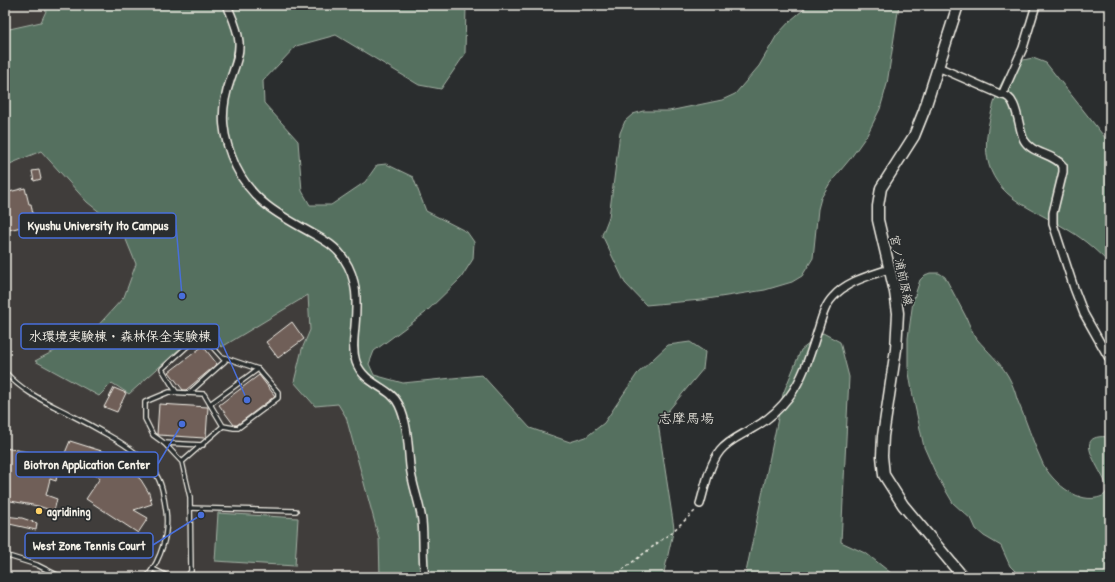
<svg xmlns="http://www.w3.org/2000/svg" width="1115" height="582" font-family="'Patrick Hand','Klee One',sans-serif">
  <rect width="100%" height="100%" fill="#2a2d2e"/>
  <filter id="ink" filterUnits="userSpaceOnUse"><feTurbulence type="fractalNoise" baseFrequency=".025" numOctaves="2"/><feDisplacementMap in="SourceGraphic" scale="8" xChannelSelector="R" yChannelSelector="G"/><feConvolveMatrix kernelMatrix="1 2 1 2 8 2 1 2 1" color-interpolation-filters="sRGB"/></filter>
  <g filter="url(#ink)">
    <polygon fill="#3f3c3b" points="5,5 225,5 242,55 356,332 419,577 5,577"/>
    <g fill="#54705f" stroke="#a4b0a4">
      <polygon points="43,5 466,5 465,54 441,89 419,85 336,35 296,46 263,81 264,103 298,141 302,191 310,205 331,205 365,182 377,165 386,164 413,177 426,211 467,232 474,242 473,259 461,278 425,313 374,351 369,364 374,375 403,383 482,375 530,428 570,442 586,437 604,423 637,374 668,345 690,342 705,352 703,369 658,423 674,528 663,577 380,577 379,538 346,417 338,404 315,406 294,382 302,349 310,330 308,295 222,347 203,328 129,394 112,383 99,396 35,361 94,330 124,297 136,264 122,230 87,202 41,151 5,166 5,30 41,22 46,11"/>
      <polygon points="809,5 899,5 887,84 880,109 867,135 850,159 830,183 821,198 818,209 813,258 802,276 792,282 765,290 701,300 646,305 625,283 602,235 609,217 620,133 625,121 633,114 643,111 669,111 722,100 735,94 759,66 777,35 791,20"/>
      <path d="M1033,58L1046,63L1110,144V264C1098,252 1085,240 1070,231C1054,221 1036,213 1020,203C980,177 982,144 994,103C998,90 1006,69 1018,62C1022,60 1028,59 1033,58Z"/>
      <path d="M930,273H939L945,277C952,290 959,304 966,317C969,324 972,332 977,339C987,351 1000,362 1008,376C1012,383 1015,391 1017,399C1026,420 1033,443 1043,464C1052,481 1075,502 1096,498C1100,497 1106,496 1107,490C1108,475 1065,432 1110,437V577H1021L1010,566L1001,546L984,536L976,529L972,520L953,503L936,474L924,447L913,397L908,367V338L913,301L920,280L925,275Z"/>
      <polygon points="823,333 840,342 849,377 841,542 867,554 896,577 745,577 783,394 801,350"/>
      <polygon points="218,513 298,518 295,566 215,561"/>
    </g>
    <g fill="#6f5e58" stroke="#f4f1e8">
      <polygon points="39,170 41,179 34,181 32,171"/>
      <polygon points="25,188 29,204 31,204 33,215 27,217 29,225 5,231 5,193"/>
      <polygon points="292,322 304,339 278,358 266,342"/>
      <polygon points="203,346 217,364 186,390 183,390 169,372"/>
      <polygon points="259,375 275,396 237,425 234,425 219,405"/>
      <polygon points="114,388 126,393 117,412 104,407"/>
      <polygon points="159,404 208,407 206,437 204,438 159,435 157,434"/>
      <polygon points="70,441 108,453 107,455 126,466 141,480 149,493 152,504 134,510 148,518 138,533 86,499 100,478 86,470 87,468 62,460"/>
      <polygon points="5,448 51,456 58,469 56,481 50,479 46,495 57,499 54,511 38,506 5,500"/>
      <polygon points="5,516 22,518 37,523 36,530 5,523"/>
    </g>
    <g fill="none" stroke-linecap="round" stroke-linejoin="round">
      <defs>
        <g id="lane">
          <polyline points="223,357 258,369 278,392 278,398 238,428 234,428 223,426"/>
          <path d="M5,372C24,393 46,402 71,415C83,421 96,428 108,435C126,445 144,457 155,473C163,484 164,499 166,511C169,534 161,559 147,577"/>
          <polyline points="176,392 162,369 201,334 225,361 189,393"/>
          <polyline points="210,404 258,369"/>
          <polyline points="164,443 203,445"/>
          <polyline points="182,462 223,426 204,394 169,392 145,402 145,419 153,435 164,443 182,462 190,497 191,571 187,577"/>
          <polyline points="190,508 296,511"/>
          <polyline points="5,555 37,565 61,577"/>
          <polyline points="153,569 169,577"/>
        </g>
        <g id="street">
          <path d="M227,5C232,17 238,29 239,42C240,56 234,68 230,81C219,112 222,137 236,167C252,200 277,214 308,231C322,239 335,245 344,259C358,280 357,302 355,326C354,338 352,350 356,362C365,386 390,386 399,405C408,424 408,446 410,466C412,485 420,503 422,521C424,540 422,558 425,577"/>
          <path d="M938,67L1002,95C1018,95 1018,129 1024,140C1032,154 1053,153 1063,166V172L1053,213V224L1074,288L1084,314L1110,360"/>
          <polyline points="1002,95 1023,48 1036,5"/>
          <path d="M700,504C705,487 709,465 720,451C728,441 740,436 750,430C765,422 779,410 789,397C803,378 810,355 817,333C821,321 824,306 833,297C847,281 869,276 889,269"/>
        </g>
        <polyline id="secondary" points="958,5 924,111 914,136 881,188 878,206 878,220 895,292 898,313 896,349 883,436 882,456 884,475 903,505 963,577"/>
      </defs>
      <use href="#lane" stroke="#f4f1e8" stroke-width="6"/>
      <use href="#street" stroke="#f4f1e8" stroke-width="10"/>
      <use href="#secondary" stroke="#f4f1e8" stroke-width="13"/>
      <g stroke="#f4f1e8" stroke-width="1.5" stroke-dasharray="3 3" stroke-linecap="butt">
        <polyline points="47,5 59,9 86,7 96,5"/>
        <polyline points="613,577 672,532 695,511"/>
      </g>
      <use href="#lane" stroke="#2a2d2e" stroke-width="3.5"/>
      <use href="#street" stroke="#2a2d2e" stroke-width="7"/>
      <use href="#secondary" stroke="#2a2d2e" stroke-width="10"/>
    </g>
  </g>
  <circle fill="#ffd166" stroke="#2a2d2e" stroke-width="1.5" cx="39" cy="511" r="4"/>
  <g text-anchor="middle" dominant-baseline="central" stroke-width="3.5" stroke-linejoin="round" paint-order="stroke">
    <g font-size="12" fill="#f4f1e8" stroke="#2a2d2e">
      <text transform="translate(902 270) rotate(78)">宮ノ浦前原線</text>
    </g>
    <g font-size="12" font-weight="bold" fill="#f4f1e8" stroke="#2a2d2e" text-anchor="start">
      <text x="47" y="511">agridining</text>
    </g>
    <g font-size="14" fill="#f4f1e8" stroke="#2a2d2e">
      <text x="686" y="417">志摩馬場</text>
    </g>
  </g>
  <path fill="none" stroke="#486fdb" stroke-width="1.5" d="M182 296L176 225M247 400L219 336M182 424L158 464M201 515L153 545"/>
  <g fill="#486fdb" stroke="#2a2d2e" stroke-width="1.5">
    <circle cx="182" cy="296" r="4"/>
    <circle cx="247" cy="400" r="4"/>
    <circle cx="182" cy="424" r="4"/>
    <circle cx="201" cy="515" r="4"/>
  </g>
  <g fill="#2a2d2e" stroke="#486fdb" stroke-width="1.5">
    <rect x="19" y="213" width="157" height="25" rx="4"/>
    <rect x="21" y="324" width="198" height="25" rx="4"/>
    <rect x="16" y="452" width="142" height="25" rx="4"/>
    <rect x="25" y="533" width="128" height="25" rx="4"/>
  </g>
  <g font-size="13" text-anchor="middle" font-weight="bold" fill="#f4f1e8">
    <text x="98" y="230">Kyushu University Ito Campus</text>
    <text x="120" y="341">水環境実験棟・森林保全実験棟</text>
    <text x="87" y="469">Biotron Application Center</text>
    <text x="89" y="550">West Zone Tennis Court</text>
  </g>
  <rect width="1115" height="582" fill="none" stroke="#2a2d2e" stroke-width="20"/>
  <rect x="10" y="10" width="1095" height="562" fill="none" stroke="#f4f1e8" stroke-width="1.5" filter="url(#ink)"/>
</svg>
